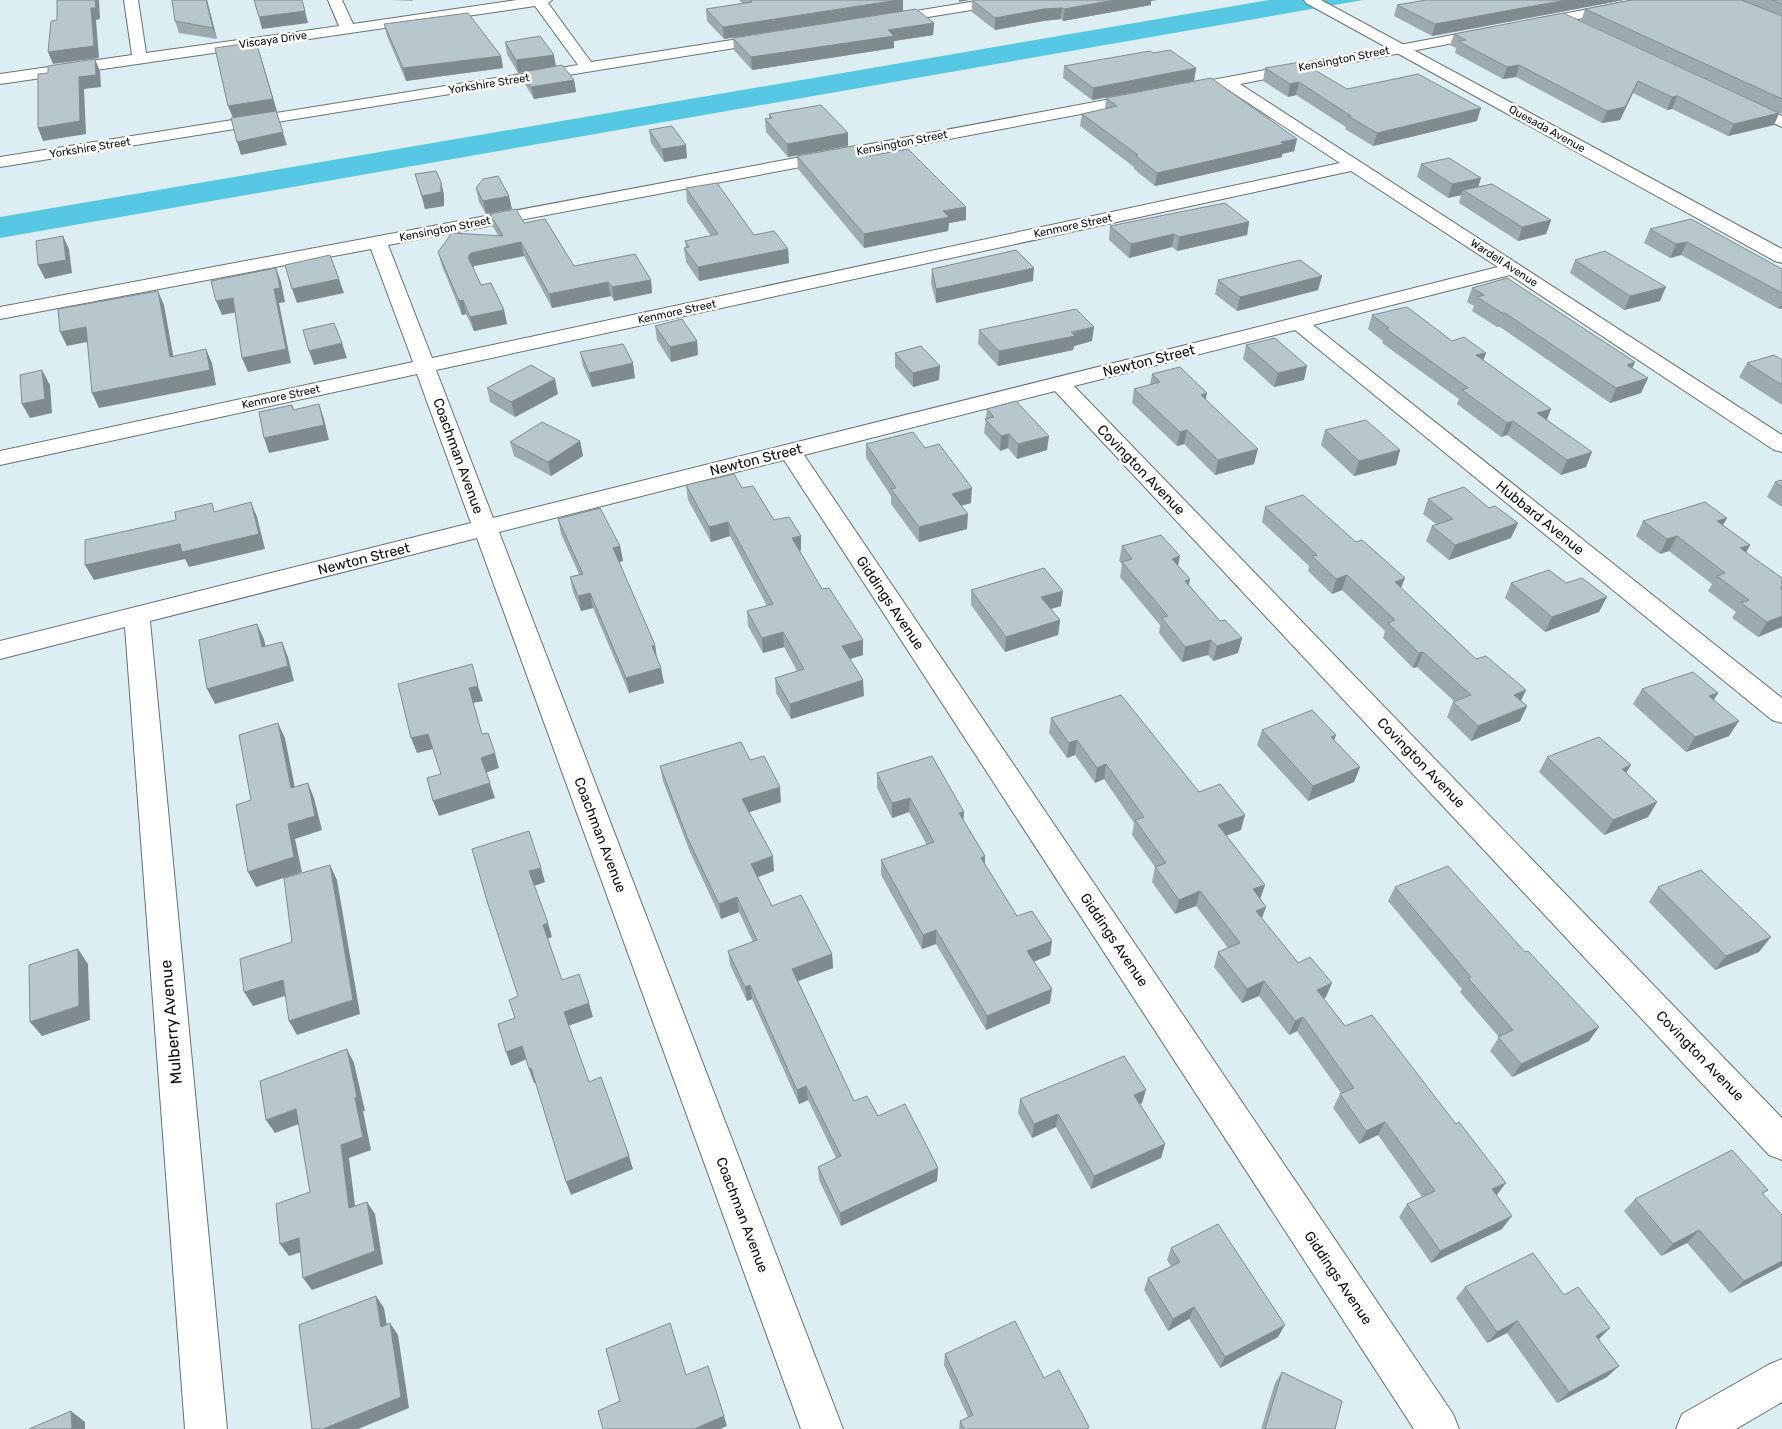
<svg xmlns="http://www.w3.org/2000/svg" width="1782" height="1429" font-family="Rubik,sans-serif">
  <rect width="100%" height="100%" fill="#ddeef3"/>
  <polygon fill="#56c8e4" points="1269,0 1363,0 0,238 0,217"/>
  <g fill="none" stroke-linecap="round" stroke-linejoin="round">
    <defs>
      <g id="minor">
        <polygon points="124,0 138,0 146,53 339,26 328,0 342,0 353,24 517,0 552,0 548,3 591,62 771,34 776,35 778,38 776,41 771,42 0,167 0,157 578,65 535,6 0,84 0,74 132,55"/>
        <polygon points="983,0 1015,0 1008,4 885,24 878,20 885,16"/>
        <polygon points="1635,0 1663,0 1656,4 1532,28 1527,27 1525,24 1527,21 1532,20"/>
        <path d="M1490,28L1495,29L1497,32L1495,35L1240,84L1782,435V452L1774,450L1510,275L1313,325L1782,698V723L1772,720L1295,330L1074,386L1782,1118V1160L1769,1155L1055,391L804,455L1453,1414L1459,1429H1414L784,460L499,532L843,1429H801L477,538L150,621L227,1429H185L125,627L0,659V641L471,523L417,374L0,465V451L413,362L371,249L0,319V307ZM1224,87L1340,163L432,358L388,245ZM1351,171L1498,267L493,518L436,370Z"/>
        <polygon points="1743,99 1782,116 1782,127 1737,107 1735,104 1737,101"/>
        <polygon points="1782,1359 1782,1402 1736,1429 1676,1429 1682,1414 1768,1365"/>
      </g>
      <polygon id="tertiary" points="1304,0 1321,0 1782,249 1782,263 1775,261 1306,3"/>
    </defs>
    <use href="#minor" stroke="#637276" stroke-width="2"/>
    <use href="#tertiary" stroke="#637276" stroke-width="2"/>
    <use href="#minor" fill="#fff" fill-rule="evenodd"/>
    <use href="#tertiary" fill="#fff" fill-rule="evenodd"/>
  </g>
  <g fill="#9dabaf">
    <polygon points="207,0 217,39 179,33 175,21"/>
    <polygon points="390,0 413,0 413,1"/>
    <polygon points="739,0 903,0 903,11 724,39 707,21 706,9 743,4"/>
    <polygon points="972,0 1151,1 1151,5 1063,21 1061,19 1043,21 995,30 972,12"/>
    <polygon points="1426,0 1624,0 1432,36 1394,16 1397,5"/>
    <polygon points="1742,0 1782,0 1782,114 1779,113 1774,125 1728,136 1672,109 1667,110 1633,93 1620,120 1602,123 1516,77 1503,79 1455,53 1456,48 1450,45 1454,34 1745,97 1581,21 1585,9"/>
    <polygon points="934,23 933,35 894,41 894,48 752,70 734,50 733,38"/>
    <polygon points="384,24 501,56 503,68 406,81 387,36"/>
    <polygon points="505,42 556,66 574,80 576,92 534,99 525,84 523,72 518,73 507,54"/>
    <polygon points="1153,53 1196,68 1194,81 1092,100 1063,78 1064,66"/>
    <polygon points="1265,68 1347,89 1477,121 1373,146 1345,129 1346,127 1296,95 1288,97 1263,81"/>
    <polygon points="1106,98 1297,139 1294,151 1282,154 1282,157 1155,186 1134,169 1134,167 1080,126 1082,114 1105,109"/>
    <polygon points="769,114 848,133 848,146 788,157 766,132 765,119 769,118"/>
    <polygon points="649,130 687,158 664,162 651,143"/>
    <polygon points="797,156 869,156 966,207 966,220 949,223 948,231 864,248 798,169"/>
    <polygon points="1421,164 1479,187 1551,220 1546,234 1518,241 1459,203 1461,195 1448,198 1417,177"/>
    <polygon points="415,174 441,182 444,195 444,206 425,209"/>
    <polygon points="476,188 512,209 486,214 479,202"/>
    <polygon points="686,188 754,235 788,249 789,263 699,281 686,262 684,248 686,248 685,241 711,236 687,202"/>
    <polygon points="490,214 524,223 574,266 651,280 652,293 614,301 611,296 552,308 524,256 474,266 473,268 481,285 504,310 507,324 474,331 466,314 462,315 442,266 438,252 498,235 493,227"/>
    <polygon points="1249,222 1247,235 1177,251 1172,247 1129,258 1109,240 1110,226"/>
    <polygon points="1650,229 1782,269 1782,308 1779,309 1681,255 1670,258 1644,243"/>
    <polygon points="1575,260 1660,301 1624,310 1570,273"/>
    <polygon points="932,269 1033,281 936,303 931,283"/>
    <polygon points="1322,276 1318,290 1237,311 1215,294 1218,280"/>
    <polygon points="1472,288 1632,368 1648,378 1641,393 1610,403 1500,327 1497,327 1472,311 1474,306 1467,302"/>
    <polygon points="1372,315 1486,353 1483,360 1551,409 1547,420 1586,467 1561,475 1507,435 1501,437 1457,404 1459,399 1382,343 1383,341 1368,329"/>
    <polygon points="655,326 697,341 698,355 671,362 657,340"/>
    <polygon points="979,330 1092,341 1074,346 1073,350 998,366 978,344"/>
    <polygon points="1246,345 1304,380 1274,387 1243,359"/>
    <polygon points="580,352 635,378 592,387 583,366"/>
    <polygon points="895,353 939,380 913,387 895,367"/>
    <polygon points="1782,360 1782,405 1739,377 1747,363"/>
    <polygon points="1152,374 1206,400 1254,464 1215,475 1184,444 1177,446 1132,403 1134,389 1150,385"/>
    <polygon points="487,388 558,394 515,417 490,402"/>
    <polygon points="987,409 1047,450 1017,459 1008,448 1000,451 984,433"/>
    <polygon points="1325,430 1400,450 1396,465 1354,476 1321,445"/>
    <polygon points="580,441 583,456 551,476 514,456 510,442"/>
    <polygon points="866,444 925,448 971,503 961,506 967,529 919,542 891,504 891,496 866,458"/>
    <polygon points="1782,480 1782,507 1767,497 1775,482"/>
    <polygon points="686,485 742,488 774,520 801,536 801,550 800,551 822,589 863,655 850,659 864,696 791,719 776,693 775,678 797,671 784,647 763,653 748,626 747,611 767,606 730,536 711,542 688,500"/>
    <polygon points="1428,499 1511,538 1449,560 1426,541 1432,526 1436,524 1423,514"/>
    <polygon points="1265,507 1401,588 1476,659 1527,706 1520,721 1471,741 1447,717 1453,702 1455,702 1417,667 1413,668 1383,638 1385,631 1342,590 1332,594 1308,571 1309,566 1262,522"/>
    <polygon points="1727,518 1723,525 1750,545 1746,552 1782,627 1758,637 1732,618 1736,612 1708,591 1712,584 1669,551 1660,554 1636,536 1643,521"/>
    <polygon points="558,519 620,546 623,561 619,562 655,645 657,657 664,683 629,693 593,608 581,611 573,592 570,577 579,574 561,534"/>
    <polygon points="1122,546 1178,566 1189,585 1220,621 1242,638 1238,653 1213,661 1208,655 1182,662 1159,633 1160,625 1120,577 1122,564 1119,561"/>
    <polygon points="1511,583 1599,612 1545,632 1505,598"/>
    <polygon points="971,590 1061,606 1051,609 1060,620 1058,635 1005,652 971,605"/>
    <polygon points="1642,689 1718,693 1714,699 1729,736 1686,752 1633,704"/>
    <polygon points="1051,718 1199,792 1241,830 1226,836 1265,885 1260,899 1262,919 1326,997 1324,999 1345,1026 1496,1196 1502,1229 1431,1263 1399,1217 1407,1204 1422,1197 1378,1135 1359,1144 1333,1108 1340,1094 1341,1093 1297,1031 1289,1035 1259,996 1242,1003 1214,967 1218,952 1228,948 1196,906 1175,914 1152,882 1155,867 1132,835 1134,823 1104,779 1095,783 1075,755 1067,758 1049,733"/>
    <polygon points="1262,730 1334,741 1360,767 1354,782 1308,801 1257,745"/>
    <polygon points="1547,757 1626,773 1657,802 1648,817 1604,835 1539,772"/>
    <polygon points="750,760 781,802 749,812 774,871 758,877 772,906 832,954 833,968 798,981 854,1101 878,1116 938,1168 937,1181 841,1226 819,1180 818,1167 836,1158 808,1100 799,1104 752,999 747,1001 730,965 728,951 753,942 739,912 721,919 690,852 663,781 660,766"/>
    <polygon points="877,773 964,812 963,820 985,856 985,864 1017,916 1052,941 1050,955 1034,961 1050,1003 986,1030 936,944 922,949 881,875 881,860 927,845 909,812 892,818 877,788"/>
    <polygon points="1395,887 1589,1041 1512,1077 1490,1051 1499,1037 1460,992 1462,989 1388,901"/>
    <polygon points="1658,887 1759,952 1715,970 1649,902"/>
    <polygon points="1020,1099 1142,1103 1140,1104 1165,1144 1161,1158 1091,1189 1056,1127 1032,1138 1018,1113"/>
    <polygon points="1768,1190 1763,1194 1782,1266 1730,1293 1687,1243 1661,1256 1624,1211 1635,1199"/>
    <polygon points="1171,1248 1278,1337 1220,1368 1189,1319 1168,1331 1144,1290 1148,1278 1171,1266 1167,1260"/>
    <polygon points="1465,1287 1599,1339 1607,1377 1557,1403 1507,1333 1487,1343 1456,1298"/>
    <polygon points="945,1354 1089,1427 1088,1429 959,1429 960,1421 968,1417 944,1365"/>
    <polygon points="1282,1372 1335,1429 1261,1429 1275,1383"/>
  </g>
  <g fill="#808b8f">
    <polygon points="95,0 99,0 100,19 96,20 99,58 53,64 48,52 91,8"/>
    <polygon points="206,0 207,0 217,39 213,28"/>
    <polygon points="898,0 903,0 903,11 724,39 723,27"/>
    <polygon points="959,0 970,0 959,2"/>
    <polygon points="1115,0 1158,0 1151,1 1151,5 1063,21 1064,9"/>
    <polygon points="1566,0 1624,0 1432,36 1435,24"/>
    <polygon points="1062,8 1061,19 1043,21 995,30 995,18 1044,9"/>
    <polygon points="305,11 308,23 262,29 259,17"/>
    <polygon points="934,23 933,35 894,41 894,48 752,70 751,57 888,30"/>
    <polygon points="260,54 277,111 233,118 228,106"/>
    <polygon points="554,55 556,67 518,73 516,60"/>
    <polygon points="501,56 503,68 406,81 403,68"/>
    <polygon points="95,59 100,71 101,87 84,89 86,134 43,141 38,128 79,77"/>
    <polygon points="1519,65 1516,77 1503,79 1507,67"/>
    <polygon points="1196,68 1194,81 1092,100 1093,88"/>
    <polygon points="574,80 576,92 534,99 531,87"/>
    <polygon points="1638,81 1633,93 1620,120 1602,123 1607,111"/>
    <polygon points="1299,82 1296,95 1288,97 1290,84"/>
    <polygon points="1677,96 1672,109 1667,110 1672,97"/>
    <polygon points="1481,108 1477,121 1373,146 1377,133"/>
    <polygon points="276,111 287,145 241,155 237,142"/>
    <polygon points="1779,113 1774,125 1728,136 1734,124"/>
    <polygon points="848,133 848,146 788,157 787,144"/>
    <polygon points="1297,139 1294,151 1282,154 1282,157 1155,186 1157,173 1281,142"/>
    <polygon points="686,145 687,158 664,162 662,149"/>
    <polygon points="1481,178 1477,191 1463,190 1461,195 1448,198 1452,184"/>
    <polygon points="441,182 444,195 444,206 425,209 422,196"/>
    <polygon points="509,196 512,209 486,214 483,201"/>
    <polygon points="966,207 966,220 949,223 948,231 864,248 864,234 943,211"/>
    <polygon points="1551,220 1546,234 1518,241 1522,227"/>
    <polygon points="1249,222 1247,235 1177,251 1179,237"/>
    <polygon points="1174,234 1172,247 1129,258 1131,244"/>
    <polygon points="63,236 69,249 72,273 45,279 38,265"/>
    <polygon points="521,242 524,256 474,266 471,271 468,257 471,253"/>
    <polygon points="1687,242 1681,255 1670,258 1676,244"/>
    <polygon points="788,249 789,263 699,281 698,267"/>
    <polygon points="276,268 281,282 285,302 279,303 291,363 248,372 242,358 274,289"/>
    <polygon points="1034,268 1033,281 936,303 936,289"/>
    <polygon points="1322,276 1318,290 1237,311 1240,297"/>
    <polygon points="339,279 344,293 297,303 292,289"/>
    <polygon points="651,280 652,293 614,301 612,287"/>
    <polygon points="608,282 611,296 552,308 549,294"/>
    <polygon points="1666,287 1660,301 1624,310 1630,296"/>
    <polygon points="158,291 164,305 176,371 170,357"/>
    <polygon points="233,298 238,312 222,315 216,301"/>
    <polygon points="463,300 466,314 462,315 459,301"/>
    <polygon points="1782,303 1782,308 1779,309"/>
    <polygon points="504,310 507,324 474,331 470,317"/>
    <polygon points="86,327 92,341 67,346 60,332"/>
    <polygon points="1094,327 1092,341 1074,346 1073,350 998,366 999,351"/>
    <polygon points="697,341 698,355 671,362 670,347"/>
    <polygon points="342,343 347,358 314,365 309,351"/>
    <polygon points="206,349 212,363 216,385 99,408 92,393"/>
    <polygon points="1486,353 1481,367 1476,355"/>
    <polygon points="1635,362 1629,376 1627,365"/>
    <polygon points="633,363 635,378 592,387 589,373"/>
    <polygon points="940,366 939,380 913,387 913,373"/>
    <polygon points="1307,366 1304,380 1274,387 1278,373"/>
    <polygon points="42,370 50,385 52,413 30,418 22,404"/>
    <polygon points="1648,378 1641,393 1610,403 1616,388"/>
    <polygon points="555,379 558,394 515,417 511,402"/>
    <polygon points="1207,393 1204,408 1201,395"/>
    <polygon points="319,404 324,419 329,440 269,453 264,438"/>
    <polygon points="1551,409 1545,423 1537,413"/>
    <polygon points="1513,421 1507,435 1501,437 1507,423"/>
    <polygon points="1187,430 1184,444 1177,446 1180,432"/>
    <polygon points="1009,434 1008,448 1000,451 1001,436"/>
    <polygon points="1049,436 1047,450 1017,459 1018,444"/>
    <polygon points="580,441 583,456 551,476 548,462"/>
    <polygon points="1258,449 1254,464 1215,475 1218,460"/>
    <polygon points="1400,450 1396,465 1354,476 1359,461"/>
    <polygon points="1592,452 1586,467 1561,475 1567,460"/>
    <polygon points="972,488 971,503 951,508 952,494"/>
    <polygon points="251,502 257,517 265,549 189,567 185,559 94,580 85,565"/>
    <polygon points="968,514 967,529 919,542 919,527"/>
    <polygon points="1727,518 1718,533 1717,521"/>
    <polygon points="728,522 730,536 711,542 709,527"/>
    <polygon points="1518,523 1511,538 1449,560 1455,545"/>
    <polygon points="801,536 801,550 793,553 792,538"/>
    <polygon points="1677,536 1669,551 1660,554 1667,539"/>
    <polygon points="1750,545 1742,560 1740,548"/>
    <polygon points="620,546 623,561 615,563 613,548"/>
    <polygon points="1180,556 1177,571 1172,559"/>
    <polygon points="1347,575 1342,590 1332,594 1336,579"/>
    <polygon points="1405,578 1399,593 1395,582"/>
    <polygon points="1190,579 1187,594 1185,581"/>
    <polygon points="1063,591 1061,606 1040,612 1041,597"/>
    <polygon points="590,593 593,608 581,611 578,596"/>
    <polygon points="1607,597 1599,612 1545,632 1552,617"/>
    <polygon points="1782,616 1782,627 1758,637 1767,622"/>
    <polygon points="1060,620 1058,635 1005,652 1006,637"/>
    <polygon points="257,624 264,639 269,662 262,647"/>
    <polygon points="783,632 784,647 763,653 762,638"/>
    <polygon points="1242,638 1238,653 1213,661 1217,646"/>
    <polygon points="863,640 863,655 843,661 842,646"/>
    <polygon points="1211,640 1208,655 1182,662 1185,647"/>
    <polygon points="282,642 288,657 294,681 215,704 207,689"/>
    <polygon points="655,645 657,660 652,646"/>
    <polygon points="1423,652 1417,667 1413,668 1419,653"/>
    <polygon points="661,668 664,683 629,693 626,678"/>
    <polygon points="863,680 864,696 791,719 790,704"/>
    <polygon points="478,686 483,701 473,703 469,688"/>
    <polygon points="1526,690 1519,705 1514,695"/>
    <polygon points="1718,693 1709,708 1709,696"/>
    <polygon points="1527,706 1520,721 1471,741 1478,726"/>
    <polygon points="1739,721 1729,736 1686,752 1695,737"/>
    <polygon points="278,723 285,738 298,803 291,788"/>
    <polygon points="428,734 433,749 417,753 411,738"/>
    <polygon points="1336,735 1331,750 1331,737"/>
    <polygon points="1077,740 1075,755 1067,758 1069,743"/>
    <polygon points="495,753 499,768 485,773 481,758"/>
    <polygon points="1106,764 1104,779 1095,783 1097,768"/>
    <polygon points="1631,765 1622,780 1622,769"/>
    <polygon points="1360,767 1354,782 1308,801 1313,786"/>
    <polygon points="308,783 314,798 322,830 295,839 302,872 256,887 248,872 288,824"/>
    <polygon points="490,783 495,798 439,816 433,801"/>
    <polygon points="780,787 781,802 744,814 742,799"/>
    <polygon points="910,798 909,812 892,818 892,803"/>
    <polygon points="1657,802 1648,817 1604,835 1613,820"/>
    <polygon points="964,812 963,826 959,813"/>
    <polygon points="1245,815 1241,830 1214,840 1218,825"/>
    <polygon points="773,856 774,871 753,879 751,864"/>
    <polygon points="985,856 984,871 981,858"/>
    <polygon points="330,865 337,880 360,1014 297,1035 289,1021"/>
    <polygon points="541,868 545,882 534,886 529,871"/>
    <polygon points="1265,885 1260,899 1253,889"/>
    <polygon points="1200,891 1196,906 1175,914 1179,900"/>
    <polygon points="737,897 739,912 721,919 719,904"/>
    <polygon points="1266,907 1261,921 1256,911"/>
    <polygon points="548,923 552,937 547,939 543,925"/>
    <polygon points="936,930 936,944 922,949 923,935"/>
    <polygon points="1771,937 1759,952 1715,970 1726,956"/>
    <polygon points="1052,941 1050,955 1026,965 1027,951"/>
    <polygon points="78,949 88,964 90,1020 42,1036 30,1022"/>
    <polygon points="832,954 833,968 793,983 792,969"/>
    <polygon points="283,980 291,994 253,1006 244,992"/>
    <polygon points="1264,981 1259,996 1242,1003 1247,989"/>
    <polygon points="1332,983 1326,997 1311,1004 1317,990"/>
    <polygon points="750,985 752,999 747,1001 745,987"/>
    <polygon points="1052,989 1050,1003 986,1030 987,1016"/>
    <polygon points="589,1003 593,1017 568,1026 564,1012"/>
    <polygon points="1303,1017 1297,1031 1289,1035 1295,1021"/>
    <polygon points="1599,1027 1589,1041 1512,1077 1521,1064"/>
    <polygon points="522,1046 527,1059 511,1066 506,1052"/>
    <polygon points="347,1049 354,1063 365,1111 363,1111 371,1150 349,1158 357,1221 349,1208 341,1145 355,1098"/>
    <polygon points="531,1068 536,1082 534,1083 529,1069"/>
    <polygon points="806,1086 808,1100 799,1104 797,1090"/>
    <polygon points="1146,1090 1142,1103 1131,1108 1134,1095"/>
    <polygon points="296,1109 304,1122 275,1133 266,1120"/>
    <polygon points="1058,1114 1056,1127 1032,1138 1034,1124"/>
    <polygon points="1385,1122 1378,1135 1359,1144 1366,1131"/>
    <polygon points="1165,1144 1161,1158 1091,1189 1094,1176"/>
    <polygon points="629,1156 633,1169 571,1195 566,1182"/>
    <polygon points="938,1168 937,1181 841,1226 840,1213"/>
    <polygon points="1506,1183 1496,1196 1492,1189"/>
    <polygon points="367,1202 375,1214 383,1264 312,1290 303,1278"/>
    <polygon points="1512,1216 1502,1229 1431,1263 1440,1251"/>
    <polygon points="1699,1230 1687,1243 1661,1256 1673,1244"/>
    <polygon points="299,1238 308,1250 289,1256 280,1244"/>
    <polygon points="1782,1261 1782,1266 1730,1293 1744,1281"/>
    <polygon points="376,1296 384,1308 389,1338 381,1327"/>
    <polygon points="1194,1307 1189,1319 1168,1331 1173,1319"/>
    <polygon points="1517,1321 1507,1333 1487,1343 1497,1332"/>
    <polygon points="390,1323 398,1335 409,1408 358,1429 323,1429"/>
    <polygon points="1285,1325 1278,1337 1220,1368 1225,1357"/>
    <polygon points="1610,1328 1598,1340 1596,1336"/>
    <polygon points="1619,1366 1607,1377 1557,1403 1569,1392"/>
    <polygon points="71,1411 85,1422 85,1429 72,1429"/>
    <polygon points="724,1416 727,1426 720,1429 694,1429"/>
  </g>
  <g fill="#b7c7cc" stroke="#808b8f">
    <polygon points="57,0 95,0 96,8 91,8 94,46 48,52 51,21 57,20"/>
    <polygon points="172,0 206,0 213,28 175,21"/>
    <polygon points="254,0 302,0 305,11 259,17"/>
    <polygon points="750,0 898,0 723,27 706,9 752,2"/>
    <polygon points="972,0 1115,0 1064,9 1062,8 1044,9 995,18"/>
    <polygon points="1426,0 1566,0 1435,24 1397,5"/>
    <polygon points="1632,0 1741,0 1782,16 1782,99 1585,9"/>
    <polygon points="1772,0 1782,0 1782,4"/>
    <polygon points="916,9 934,23 888,30 894,36 751,57 733,38"/>
    <polygon points="468,13 501,56 403,68 384,24"/>
    <polygon points="1563,13 1779,113 1734,124 1677,96 1672,97 1638,81 1625,107 1607,111 1519,65 1507,67 1458,41 1466,40 1454,34"/>
    <polygon points="540,36 554,55 516,60 505,42"/>
    <polygon points="256,42 273,99 228,106 215,48"/>
    <polygon points="1170,50 1196,68 1093,88 1064,66 1150,51 1153,53"/>
    <polygon points="95,59 96,75 79,77 80,121 38,128 38,74 48,73 48,66"/>
    <polygon points="1301,62 1347,89 1418,74 1481,108 1377,133 1348,116 1351,116 1299,82 1290,84 1265,68"/>
    <polygon points="562,65 574,80 531,87 523,72"/>
    <polygon points="1211,78 1297,139 1281,142 1284,144 1157,173 1136,156 1138,155 1082,114 1117,106 1106,98"/>
    <polygon points="821,105 848,133 787,144 765,119 772,118 769,114"/>
    <polygon points="276,111 283,132 237,142 231,118"/>
    <polygon points="672,126 686,145 662,149 649,130"/>
    <polygon points="858,145 869,156 908,149 966,207 943,211 949,217 864,234 797,156"/>
    <polygon points="1449,158 1481,178 1452,184 1421,164"/>
    <polygon points="436,171 441,182 441,192 422,196 415,174"/>
    <polygon points="498,176 509,196 483,201 476,188 483,179"/>
    <polygon points="717,183 754,235 774,231 788,249 698,267 684,248 689,247 685,241 718,234 686,188"/>
    <polygon points="1492,184 1551,220 1522,227 1463,190"/>
    <polygon points="1225,203 1249,222 1179,237 1174,234 1131,244 1110,226"/>
    <polygon points="516,209 524,223 545,219 574,266 635,254 651,280 612,287 608,282 549,294 521,242 471,253 468,257 481,285 491,283 504,310 470,317 463,300 459,301 438,252 452,233 503,236 490,214"/>
    <polygon points="1691,219 1782,269 1782,293 1687,242 1676,244 1650,229"/>
    <polygon points="63,236 66,260 38,265 36,241"/>
    <polygon points="1016,250 1034,268 936,289 932,269"/>
    <polygon points="1605,251 1666,287 1630,296 1575,260"/>
    <polygon points="330,255 339,279 292,289 285,265"/>
    <polygon points="1300,260 1322,276 1240,297 1218,280"/>
    <polygon points="276,268 280,288 274,289 286,349 242,358 233,298 216,301 211,281"/>
    <polygon points="1507,278 1635,362 1627,365 1648,378 1616,388 1505,313 1502,313 1477,297 1484,295 1472,288"/>
    <polygon points="158,291 170,357 206,349 210,370 92,393 86,327 60,332 58,309"/>
    <polygon points="1407,307 1452,341 1464,337 1486,353 1476,355 1551,409 1537,413 1592,452 1567,460 1513,421 1507,423 1462,390 1468,388 1386,329 1389,328 1372,315"/>
    <polygon points="1076,309 1094,327 1071,332 1075,336 999,351 979,330"/>
    <polygon points="682,319 697,341 670,347 655,326"/>
    <polygon points="334,323 342,343 309,351 303,330"/>
    <polygon points="1275,338 1307,366 1278,373 1246,345"/>
    <polygon points="623,344 633,363 589,373 580,352"/>
    <polygon points="921,346 940,366 913,373 895,353"/>
    <polygon points="1774,355 1782,360 1782,385 1747,363"/>
    <polygon points="531,365 555,379 511,402 487,388"/>
    <polygon points="1180,367 1207,393 1201,395 1258,449 1218,460 1187,430 1180,432 1134,389 1160,382 1152,374"/>
    <polygon points="42,370 45,399 22,404 20,375"/>
    <polygon points="1016,401 1049,436 1018,444 1009,434 1001,436 985,419 994,417 987,409"/>
    <polygon points="319,404 324,425 264,438 259,412 292,405 293,410"/>
    <polygon points="1366,420 1400,450 1359,461 1325,430"/>
    <polygon points="542,422 580,441 548,462 510,442"/>
    <polygon points="913,432 925,448 939,444 972,488 952,494 968,514 919,527 891,489 896,488 866,444"/>
    <polygon points="734,474 742,488 753,486 774,520 789,517 801,536 792,538 822,589 829,588 863,640 842,646 863,680 790,704 775,678 804,669 783,632 762,638 747,611 773,604 728,522 709,527 686,485"/>
    <polygon points="1782,480 1782,487 1775,482"/>
    <polygon points="1464,487 1489,508 1495,506 1518,523 1455,545 1432,526 1453,519 1428,499"/>
    <polygon points="1303,495 1356,542 1362,540 1405,578 1395,582 1476,659 1486,656 1526,690 1514,695 1527,706 1478,726 1453,702 1471,695 1423,652 1419,653 1388,623 1395,620 1347,575 1336,579 1312,556 1317,555 1265,507"/>
    <polygon points="251,502 259,534 182,552 180,544 85,565 85,540 176,520 175,512 212,503 214,512"/>
    <polygon points="1705,502 1727,518 1717,521 1750,545 1740,548 1782,578 1782,587 1780,588 1782,589 1782,616 1767,622 1741,603 1749,600 1717,576 1725,573 1677,536 1667,539 1643,521"/>
    <polygon points="600,508 620,546 613,548 655,645 652,646 661,668 626,678 590,593 578,596 570,577 583,574 558,519"/>
    <polygon points="1161,535 1180,556 1172,559 1190,579 1185,581 1220,621 1225,620 1242,638 1217,646 1211,640 1185,647 1162,618 1168,616 1122,562 1132,559 1122,546"/>
    <polygon points="1044,568 1063,591 1041,597 1060,620 1006,637 971,590"/>
    <polygon points="1549,570 1566,583 1582,578 1607,597 1552,617 1511,583"/>
    <polygon points="257,624 262,647 282,642 288,666 207,689 199,640"/>
    <polygon points="472,664 478,686 469,688 482,734 488,733 495,753 481,758 490,783 433,801 427,778 441,774 428,734 411,738 398,684"/>
    <polygon points="1693,672 1718,693 1709,696 1739,721 1695,737 1642,689"/>
    <polygon points="1121,695 1199,792 1220,784 1245,815 1218,825 1265,885 1253,889 1266,907 1256,911 1298,963 1310,957 1332,983 1317,990 1345,1026 1372,1015 1456,1124 1459,1122 1506,1183 1492,1189 1512,1216 1440,1251 1407,1204 1435,1191 1385,1122 1366,1131 1340,1094 1354,1088 1303,1017 1295,1021 1264,981 1247,989 1218,952 1240,943 1200,891 1179,900 1155,867 1166,863 1135,820 1144,817 1106,764 1097,768 1077,740 1069,743 1051,718"/>
    <polygon points="1312,710 1336,735 1331,737 1360,767 1313,786 1262,730"/>
    <polygon points="278,723 291,788 308,783 315,816 288,824 294,857 248,872 236,805 251,800 239,735"/>
    <polygon points="1599,737 1631,765 1622,769 1657,802 1613,820 1547,757"/>
    <polygon points="741,742 750,760 764,756 780,787 742,799 773,856 751,864 772,906 801,895 832,954 792,969 854,1101 867,1096 878,1116 905,1104 938,1168 840,1213 818,1167 841,1156 806,1086 797,1090 750,985 745,987 728,951 757,940 737,897 719,904 687,837 660,766"/>
    <polygon points="932,756 964,812 959,813 985,856 981,858 1017,916 1032,911 1052,941 1027,951 1052,989 987,1016 936,930 923,935 881,860 934,842 910,798 892,803 877,773"/>
    <polygon points="529,831 541,868 529,871 548,923 543,925 562,980 579,974 589,1003 564,1012 589,1082 601,1077 629,1156 566,1182 531,1068 529,1069 522,1046 506,1052 498,1024 515,1018 509,1000 518,996 487,901 472,849"/>
    <polygon points="330,865 353,1000 289,1021 283,980 244,992 240,959 292,942 284,878"/>
    <polygon points="1448,866 1525,952 1528,951 1599,1027 1521,1064 1498,1037 1513,1030 1468,978 1471,977 1395,887"/>
    <polygon points="1701,870 1771,937 1726,956 1658,887"/>
    <polygon points="78,949 79,1006 30,1022 29,965"/>
    <polygon points="347,1049 357,1097 355,1098 363,1137 341,1145 349,1208 367,1202 375,1251 303,1278 299,1238 280,1244 276,1204 310,1192 296,1109 266,1120 260,1081"/>
    <polygon points="1124,1056 1146,1090 1134,1095 1165,1144 1094,1176 1058,1114 1034,1124 1020,1099"/>
    <polygon points="1732,1150 1768,1190 1762,1193 1782,1215 1782,1261 1744,1281 1699,1230 1673,1244 1635,1199"/>
    <polygon points="1218,1224 1285,1325 1225,1357 1194,1307 1173,1319 1148,1278 1180,1262 1171,1248"/>
    <polygon points="1533,1253 1564,1295 1578,1287 1610,1328 1596,1336 1619,1366 1569,1392 1517,1321 1497,1332 1465,1287"/>
    <polygon points="376,1296 381,1327 390,1323 401,1397 323,1429 312,1429 299,1325"/>
    <polygon points="1015,1321 1044,1378 1059,1370 1089,1427 1086,1429 964,1429 960,1421 973,1415 945,1354"/>
    <polygon points="670,1323 686,1375 708,1366 724,1416 694,1429 603,1429 598,1411 620,1401 606,1349"/>
    <polygon points="1282,1372 1342,1401 1335,1429 1265,1429"/>
    <polygon points="71,1411 72,1429 29,1429"/>
  </g>
  <g text-anchor="middle" dominant-baseline="central" stroke-width="5" stroke-linejoin="round" paint-order="stroke">
    <g font-size="11" fill="#090f10" stroke="#fff">
      <text transform="translate(273 40) rotate(-8)">Viscaya Drive</text>
      <text transform="translate(1344 59) rotate(-11)">Kensington Street</text>
      <text transform="translate(489 84) rotate(-9)">Yorkshire Street</text>
      <text transform="translate(1547 129) rotate(29)">Quesada Avenue</text>
      <text transform="translate(902 143) rotate(-11)">Kensington Street</text>
      <text transform="translate(90 148) rotate(-9)">Yorkshire Street</text>
      <text transform="translate(1073 226) rotate(-12)">Kenmore Street</text>
      <text transform="translate(445 229) rotate(-11)">Kensington Street</text>
      <text transform="translate(1504 263) rotate(33)">Wardell Avenue</text>
      <text transform="translate(677 312) rotate(-12)">Kenmore Street</text>
      <text transform="translate(281 397) rotate(-12)">Kenmore Street</text>
    </g>
    <g font-size="14" fill="#090f10" stroke="#fff">
      <text transform="translate(1149 361) rotate(-14)">Newton Street</text>
      <text transform="translate(458 456) rotate(70)">Coachman Avenue</text>
      <text transform="translate(756 460) rotate(-14)">Newton Street</text>
      <text transform="translate(1141 470) rotate(46)">Covington Avenue</text>
      <text transform="translate(1540 518) rotate(39)">Hubbard Avenue</text>
      <text transform="translate(364 559) rotate(-14)">Newton Street</text>
      <text transform="translate(890 603) rotate(56)">Giddings Avenue</text>
      <text transform="translate(1421 763) rotate(46)">Covington Avenue</text>
      <text transform="translate(600 835) rotate(69)">Coachman Avenue</text>
      <text transform="translate(1114 940) rotate(56)">Giddings Avenue</text>
      <text transform="translate(1700 1056) rotate(46)">Covington Avenue</text>
      <text transform="translate(742 1215) rotate(69)">Coachman Avenue</text>
      <text transform="translate(1338 1278) rotate(56)">Giddings Avenue</text>
    </g>
    <g font-size="16" fill="#090f10" stroke="#fff">
      <text transform="translate(171 1022) rotate(-95)">Mulberry Avenue</text>
    </g>
  </g>
</svg>
